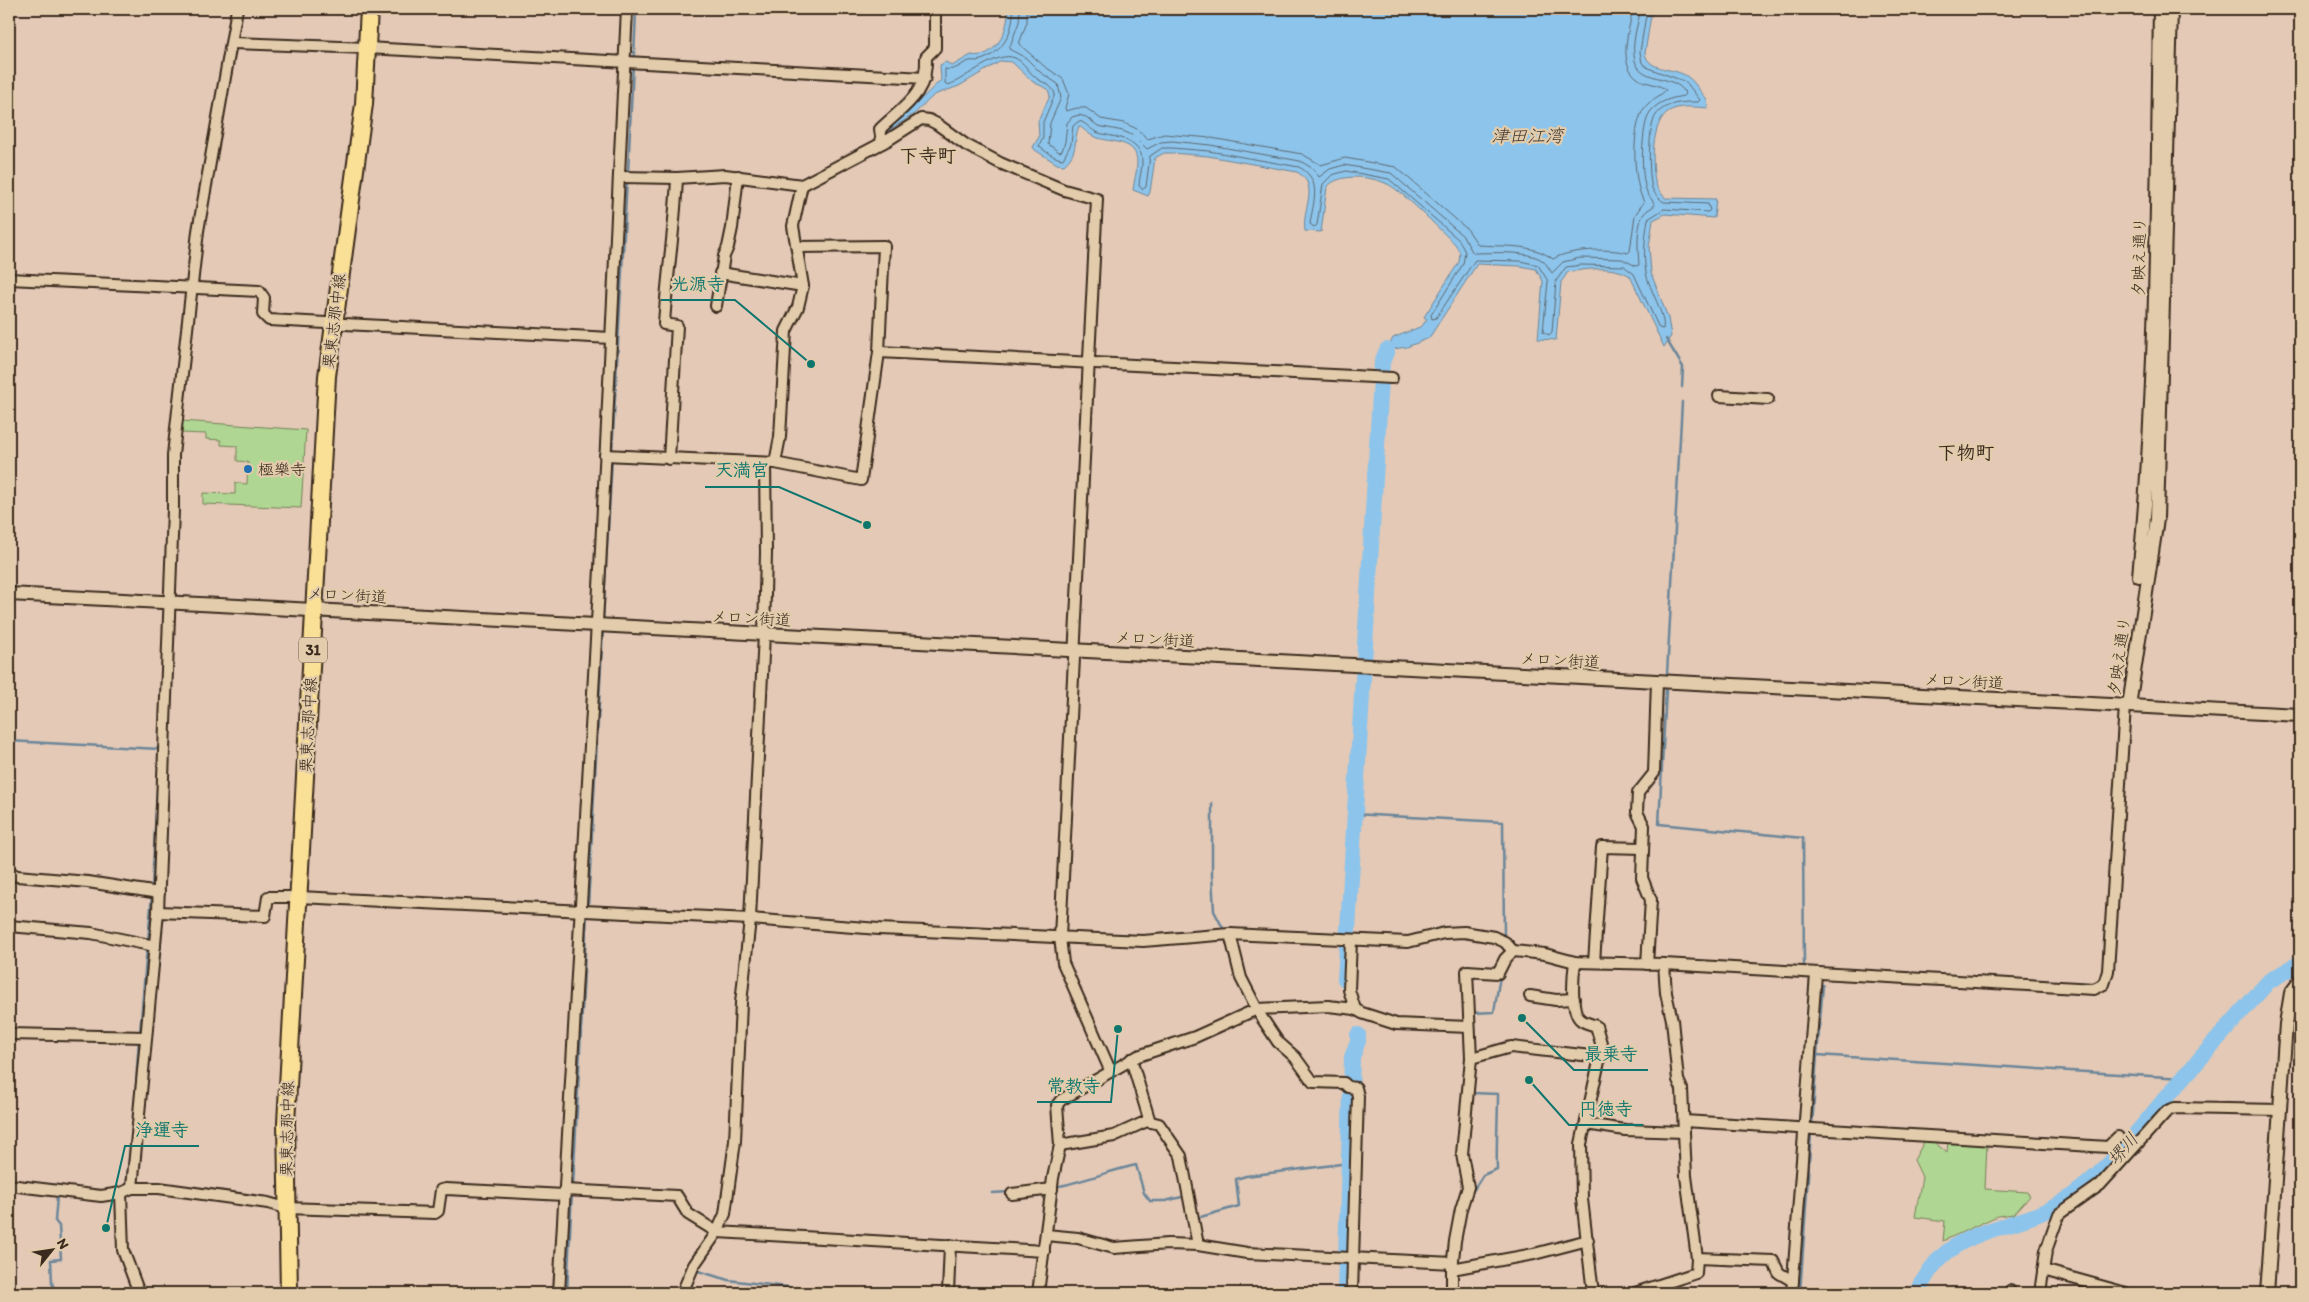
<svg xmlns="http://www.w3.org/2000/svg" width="2309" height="1302" font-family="Itim,'Klee One',sans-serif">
  <rect width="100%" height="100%" fill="#e3c9b6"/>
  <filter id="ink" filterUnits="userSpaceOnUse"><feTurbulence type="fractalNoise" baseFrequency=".02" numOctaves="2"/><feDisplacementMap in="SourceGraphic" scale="10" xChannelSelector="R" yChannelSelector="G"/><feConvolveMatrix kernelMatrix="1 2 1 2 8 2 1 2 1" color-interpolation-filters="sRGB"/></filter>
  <g filter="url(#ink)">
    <g fill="#afd692" stroke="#758058">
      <polygon points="182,421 306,430 301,508 203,504 203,493 235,494 235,483 247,484 248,462 237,461 237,446 221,445 221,440 206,439 206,434 181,433"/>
      <polygon points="1925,1140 1933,1141 1947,1153 1948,1141 1987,1144 1985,1189 2027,1192 2030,1196 2014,1214 1997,1216 1943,1241 1945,1221 1915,1217 1922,1177 1914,1160"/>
    </g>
    <path fill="#8dc4eb" stroke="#6c8699" d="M1008,9H1652L1645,53C1648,72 1675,67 1688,77C1695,82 1701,93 1707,99L1708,108C1696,107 1679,105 1669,111C1651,121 1651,167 1656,185C1658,190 1662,194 1665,198L1716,199L1714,218L1665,214L1653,220L1649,247L1651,273L1668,318L1671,336L1664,347L1630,276C1614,265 1587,269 1568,272L1561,282L1556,340L1538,339L1543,281L1536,269L1520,266L1477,264L1429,338L1407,347L1387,350L1393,338L1422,326L1427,319L1424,317L1459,262L1460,253L1455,244C1441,231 1400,188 1385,183C1369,176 1339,173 1327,187L1321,232L1305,231C1301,209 1321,186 1297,172L1208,156L1172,153H1164L1155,158L1150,192L1148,196L1133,190C1134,181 1137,172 1137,163C1138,139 1110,143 1095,137C1089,135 1084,129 1079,126C1073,141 1079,152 1064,165L1057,164L1035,150L1033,147L1039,137L1038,121L1050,96L1048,89L1033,82L1012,62L1001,61L959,86L934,95L914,114L884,134L882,132L916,104L941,80L940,65L946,62L952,66L971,55C996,60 1009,29 1008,9Z"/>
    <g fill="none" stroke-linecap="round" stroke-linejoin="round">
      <g stroke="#5c6870" stroke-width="1">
        <path d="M1013,9C1014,31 1003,53 981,60C977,62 973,60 969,61C959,65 956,71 945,69V83L948,85C966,79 997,50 1015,58C1024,62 1028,71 1035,77C1043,84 1051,83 1055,94L1043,122V138L1039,146C1044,151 1056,159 1063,159L1071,144L1073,126L1079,121C1087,123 1091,131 1099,133C1116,138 1143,138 1142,163C1142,171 1139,178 1139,186L1143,189L1146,187L1150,156L1162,148H1172L1209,151L1299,167C1323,180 1313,202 1310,224L1314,227L1317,225L1323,184L1332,175L1346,171L1389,179L1459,240L1465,252L1463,264L1431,315L1432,319L1436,318L1475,260L1520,261L1538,265L1548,281L1543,332L1549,335L1552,332L1556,281L1566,267L1582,265L1624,266L1634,274L1659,328L1663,329C1666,315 1649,289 1646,273C1643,255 1645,237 1648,219L1664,209L1708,212L1710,210L1708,204L1664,202C1659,199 1654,193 1652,188C1648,174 1648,126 1656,115C1666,102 1683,102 1698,102L1700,100L1686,82L1648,68L1642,63L1640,52L1647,9"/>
        <path d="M1020,9L1019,22L1009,49L1026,58L1040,72L1058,84L1061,98L1050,123L1048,144L1059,152L1062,151L1065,142L1067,123L1072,117L1079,115L1086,117L1098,126L1123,131L1134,136L1147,149L1161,142L1172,141L1210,145L1300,161L1312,168L1319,177L1330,169L1344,165L1391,173L1463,236L1473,253C1489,253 1530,250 1543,261C1547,264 1549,269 1552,273L1563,262L1580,258L1622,259L1636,266L1639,265C1638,250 1636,228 1643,215C1646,210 1652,208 1655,205C1653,200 1649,197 1647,192C1640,177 1641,126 1650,112C1659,101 1671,98 1684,96L1686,94C1675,72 1636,85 1634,55C1632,41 1638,23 1641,9"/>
        <path d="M1027,9V22L1019,44L1044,66L1063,79L1069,94L1065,108L1066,111L1077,108H1086L1101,119L1124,123L1137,129L1148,139L1164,134L1211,138L1302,154L1321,165L1345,158L1396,167L1468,230L1478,245C1503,247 1532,243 1553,259C1570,249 1608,248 1628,253L1630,251L1635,215L1644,202C1633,182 1631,131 1643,110C1648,101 1659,97 1666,90C1660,84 1648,84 1640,80C1616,65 1629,31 1633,9"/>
      </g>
      <g stroke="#6c8699" stroke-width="2.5">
        <polyline points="634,59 636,9"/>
        <polyline points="628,173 633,64"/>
        <polyline points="1666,339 1683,367 1682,387"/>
        <polyline points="612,453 627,179"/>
        <polyline points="603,620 612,458"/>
        <polyline points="1667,674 1682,402"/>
        <polyline points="1666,690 1659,824 1803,838 1804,968"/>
        <polyline points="9,741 159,749 152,889"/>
        <polyline points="1212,803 1212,875 1214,911 1225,932"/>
        <polyline points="1353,814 1503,822 1504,938"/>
        <polyline points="588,907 603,628"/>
        <polyline points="148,941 152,894"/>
        <polyline points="1472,1013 1494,1012 1500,976"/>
        <polyline points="140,1033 147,946"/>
        <polyline points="1817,1055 1823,985"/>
        <polyline points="134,1115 139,1038"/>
        <polyline points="1812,1127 1817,1055 2183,1078"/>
        <polyline points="736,1169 740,1135"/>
        <polyline points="126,1187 133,1123"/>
        <polyline points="573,1187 587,913"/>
        <path d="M1055,1187C1083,1182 1108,1171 1136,1165L1144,1193L1150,1201H1165L1186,1196"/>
        <polyline points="992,1193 1010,1192"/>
        <path d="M1471,1194L1483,1175L1497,1169C1496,1144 1498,1119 1498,1094L1472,1093"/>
        <polyline points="1197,1218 1239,1206 1236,1179 1246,1176 1349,1163"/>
        <polyline points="695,1270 728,1280 787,1287 790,1293"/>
        <polyline points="56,1293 52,1283 51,1260 61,1259 59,1226 55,1221 57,1196"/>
        <polyline points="127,1293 135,1291"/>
        <polyline points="567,1293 572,1192"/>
        <polyline points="1800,1293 1811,1133"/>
      </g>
      <g stroke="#8dc4eb" stroke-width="16">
        <polyline points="1345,979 1382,362 1387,350"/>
        <polyline points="1345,1293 1352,1057 1358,1041 1358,1035"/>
        <path d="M1918,1293C1944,1224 2010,1234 2063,1202C2104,1176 2133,1137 2164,1100C2199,1060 2234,1020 2269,981L2300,963"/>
      </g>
      <defs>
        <g id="minor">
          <polyline points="232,43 367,48 925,78"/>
          <path d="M882,143L880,129C904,106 928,94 926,57L935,48V9"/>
          <polyline points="620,177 677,178 725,175 802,185 888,140 921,119 929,120 937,124 966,145 1000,163 1064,190 1097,199 1060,937 1063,963 1110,1070"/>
          <polyline points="720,273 803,286"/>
          <polyline points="9,279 259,291 264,298 263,314 269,320 611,338"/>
          <polyline points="716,306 724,256 728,247 732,228 738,176"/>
          <polyline points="879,352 1392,378"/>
          <polyline points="1719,396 1768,399"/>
          <polyline points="605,455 775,463 861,480 879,352 884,246 798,247"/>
          <path d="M669,459L677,326L664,324C667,275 675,227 677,178"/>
          <polyline points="775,463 780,437 786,331 798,307 803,286 793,226 802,185"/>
          <polyline points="9,872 17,876 88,882 159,893"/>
          <polyline points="158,912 265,916 268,897 299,897 750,919 879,929 1143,941 1230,934 1408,942 1444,933 1464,932 1494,937 1505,942 1513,951"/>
          <polyline points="9,926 91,933 155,946"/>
          <polyline points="1230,934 1241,978 1260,1015 1278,1042 1295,1057 1313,1082 1344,1083 1348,1087 1356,1088 1358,1096 1352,1293"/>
          <polyline points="1351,940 1349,990 1355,1009"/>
          <path d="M1575,962C1573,975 1570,1012 1581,1020C1585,1023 1591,1024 1596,1026L1601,1043L1600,1057L1581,1144L1582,1199L1593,1293"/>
          <polyline points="1594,962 1602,847 1643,848"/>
          <polyline points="1647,964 1651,900 1642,878 1644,826 1637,812 1638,793 1654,773 1657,681"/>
          <polyline points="1530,996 1556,1000 1574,999"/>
          <polyline points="9,1034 146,1037"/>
          <polyline points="1471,1058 1511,1047 1600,1057"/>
          <polyline points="1131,1059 1150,1122"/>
          <polyline points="1684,1121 2108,1147 2118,1137"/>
          <polyline points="1586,1124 1625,1130 1684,1132"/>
          <polyline points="1060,1145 1114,1136 1147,1121 1159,1124 1181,1156 1198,1245"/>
          <polyline points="9,1185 101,1196 121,1193 132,1188 159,1188 268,1203 286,1208 435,1213 438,1211 441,1190 446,1189 564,1195"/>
          <polyline points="132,1188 158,912 173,510 173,455 198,231 237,9"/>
          <polyline points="565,1190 677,1196 688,1214 717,1232 1044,1251"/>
          <polyline points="121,1193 123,1250 139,1293"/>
          <polyline points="1012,1194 1052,1189"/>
          <polyline points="1046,1235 1078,1238 1114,1248 1168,1244 1198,1245 1247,1253 1453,1263"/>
          <polyline points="1697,1258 1773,1261 1779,1273 1793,1281"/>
          <polyline points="1452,1269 1534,1254 1588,1240"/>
          <polyline points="2043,1270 2126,1293"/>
          <polyline points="2010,1291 2010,1293"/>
          <polyline points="559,1293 600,569 627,9"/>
          <polyline points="682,1293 694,1265 717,1232 725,1214 735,1141 741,1003 750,919 764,634 766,553 765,463"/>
          <polyline points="948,1293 950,1245"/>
          <polyline points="1038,1293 1053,1178 1060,1145 1057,1105 1061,1100 1138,1056 1195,1037 1257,1009 1328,1006 1355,1009 1362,1013 1396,1024 1469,1027"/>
          <polyline points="1452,1293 1452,1269 1455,1241 1461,1209 1468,1187 1462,1154 1471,1058 1467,971 1498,973 1505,959 1513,951 1545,954 1575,962 1664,964 2094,989 2104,984 2108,971 2125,706"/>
          <polyline points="1635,1293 1696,1273 1697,1258 1686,1176 1682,1089 1678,1080 1672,1020 1666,993 1664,964"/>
          <polyline points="1792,1293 1816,974"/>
          <polyline points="2040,1293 2046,1251 2059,1214 2100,1185 2167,1111 2175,1108 2280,1110"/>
        </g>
        <g id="tertiary">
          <path d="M2139,576C2157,388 2157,198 2160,9"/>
          <polyline points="9,594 2300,715"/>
          <polyline points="2129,706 2157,519 2171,9"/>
          <polyline points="2267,1293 2286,1024 2291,993 2300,981"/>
        </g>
        <polyline id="primary" points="289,1293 286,1123 327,376 364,104 369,9"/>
      </defs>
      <use href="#minor" stroke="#3b2a1e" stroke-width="14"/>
      <use href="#tertiary" stroke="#3b2a1e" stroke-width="16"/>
      <use href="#primary" stroke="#3b2a1e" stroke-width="20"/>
      <use href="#minor" stroke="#e2ccab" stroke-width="10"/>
      <use href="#tertiary" stroke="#e2ccab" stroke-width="12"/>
      <use href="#primary" stroke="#fadf96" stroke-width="16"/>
    </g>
  </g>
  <circle fill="#1f6fb2" stroke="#e2ccab" stroke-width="2" cx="248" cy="469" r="5"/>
  <g text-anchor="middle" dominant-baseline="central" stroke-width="4.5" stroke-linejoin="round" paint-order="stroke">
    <rect fill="#e2ccab" stroke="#6d5b48" stroke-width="1" x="299" y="637.5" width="28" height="25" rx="4"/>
    <g font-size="15" font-weight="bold" fill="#3b2a1e">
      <text x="313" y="650">31</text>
    </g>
    <g font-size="16" fill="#3b2a1e" stroke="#e2ccab">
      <text transform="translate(2139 257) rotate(-89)">夕映え通り</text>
      <text transform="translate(334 321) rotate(-83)">栗東志那中線</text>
      <text transform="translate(347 595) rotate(3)">メロン街道</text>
      <text transform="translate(751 618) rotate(3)">メロン街道</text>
      <text transform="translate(1155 639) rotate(3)">メロン街道</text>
      <text transform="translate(2119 656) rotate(-82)">夕映え通り</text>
      <text transform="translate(1560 660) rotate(3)">メロン街道</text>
      <text transform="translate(1964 681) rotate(3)">メロン街道</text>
      <text transform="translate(308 725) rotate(-87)">栗東志那中線</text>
      <text transform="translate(287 1129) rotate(-89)">栗東志那中線</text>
    </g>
    <g font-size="16" fill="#3b2a1e" stroke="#e2ccab" text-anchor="start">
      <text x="258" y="469">極樂寺</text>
    </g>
    <g font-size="18" font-style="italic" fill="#433932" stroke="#e2ccab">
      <text x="1527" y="136">津田江湾</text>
      <text transform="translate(2123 1149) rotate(-49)">堺川</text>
    </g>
    <g font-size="19" font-weight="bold" fill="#3b2a1e" stroke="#e2ccab">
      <text x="928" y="155">下寺町</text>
      <text x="1966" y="452">下物町</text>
    </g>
  </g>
  <path fill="none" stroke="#0f766e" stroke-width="2" d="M811 364L735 300H661M867 525L779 487H705M1522 1018L1574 1070H1648M1118 1029L1111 1102H1037M1529 1080L1569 1125H1643M106 1228L125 1146H199"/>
  <g fill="#0f766e" stroke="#e2ccab" stroke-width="2">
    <circle cx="811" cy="364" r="5"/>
    <circle cx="867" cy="525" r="5"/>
    <circle cx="1522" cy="1018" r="5"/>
    <circle cx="1118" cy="1029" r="5"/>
    <circle cx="1529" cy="1080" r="5"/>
    <circle cx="106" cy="1228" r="5"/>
  </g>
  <g font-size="18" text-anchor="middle" font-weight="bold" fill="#0f766e" stroke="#e2ccab" stroke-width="4.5" stroke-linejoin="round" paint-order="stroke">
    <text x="698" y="290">光源寺</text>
    <text x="742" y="476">天満宮</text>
    <text x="1611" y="1060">最乗寺</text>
    <text x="1074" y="1092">常教寺</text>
    <text x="1606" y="1115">円徳寺</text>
    <text x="162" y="1136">浄運寺</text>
  </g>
  <rect width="2309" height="1302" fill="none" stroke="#e2ccab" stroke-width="30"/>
  <rect x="15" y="15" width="2279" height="1272" fill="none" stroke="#3b2a1e" stroke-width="2" filter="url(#ink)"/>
  <g transform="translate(52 1250) rotate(60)" stroke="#e2ccab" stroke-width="4" paint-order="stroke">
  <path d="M0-4L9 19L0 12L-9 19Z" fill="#3b2a1e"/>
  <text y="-8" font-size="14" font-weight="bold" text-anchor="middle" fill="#3b2a1e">N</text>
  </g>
</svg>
